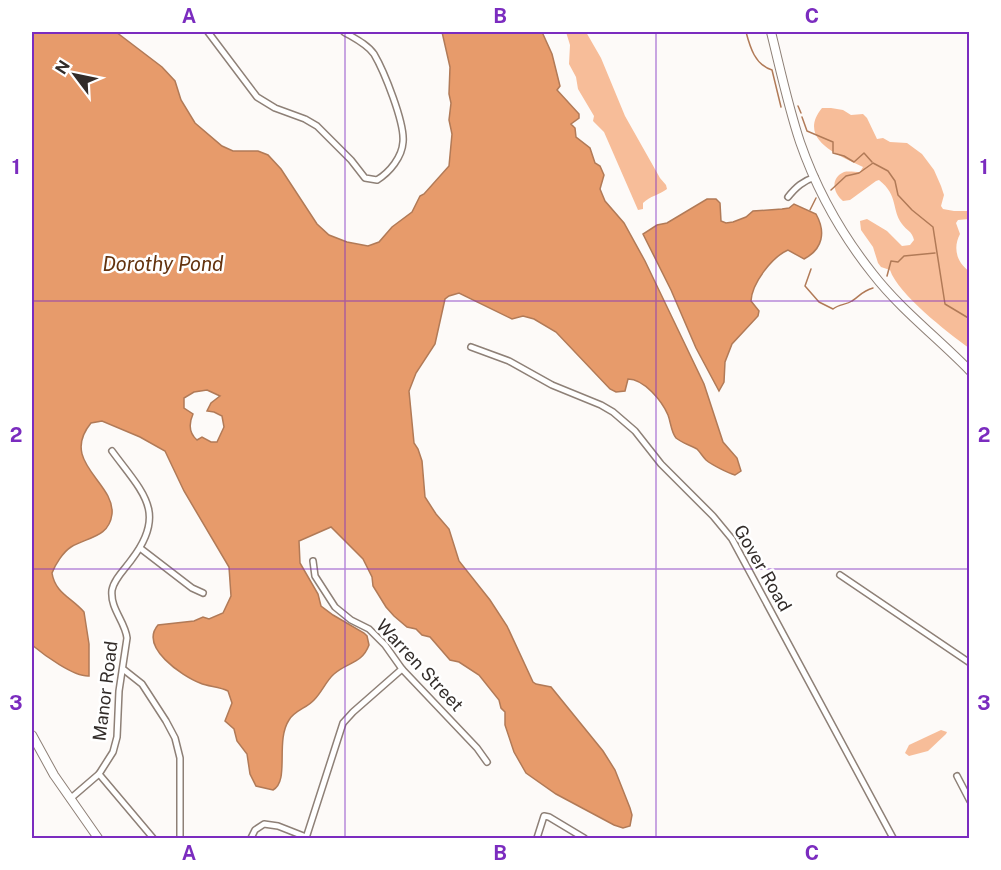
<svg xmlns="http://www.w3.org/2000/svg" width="1001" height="870" font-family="'Public Sans',sans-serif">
  <rect width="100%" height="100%" fill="#fdfaf8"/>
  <g fill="#f7bd99">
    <path d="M566,32H586L601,58L625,116L660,178L666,185L667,189C659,195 650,196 643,203V209L638,210L604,132L593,121L594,116L578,89L576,77L569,64L570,45Z"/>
    <path d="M822,108H831L843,110L851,115L863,114L867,118L877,139L883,138L890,142L907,143L922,154L934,170L941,186L944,195L941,206L943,209L954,211H969V219L958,220L956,223L960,234C953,247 956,262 969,271V348C947,332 898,294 890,270L881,267L878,263L873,247L861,230L860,221L867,219L887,231L902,246L910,245L914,240C912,231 907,231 902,224C891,209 899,196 879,180L876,181L850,200L843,201C833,193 830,178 844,172C848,171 855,172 860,172L863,167C840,156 796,140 822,108Z"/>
    <polygon points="941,730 947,732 946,734 928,751 909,756 905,753 909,745"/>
  </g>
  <g fill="#e79b6b" stroke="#b17a57" stroke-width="1.5" fill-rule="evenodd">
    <path d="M32,32H116L162,67L175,81L181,100L195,123L222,146L233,151H258L268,155L281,169L317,224L329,235L347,242L368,246L379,242L392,227L412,212L420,196L424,194L449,166L452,134L449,120L451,103L449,94L450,67L442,32H542L552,54L560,86L557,90L579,114V118L571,124L575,128L576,137L590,148L595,163L600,166L604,175L600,189L605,201L624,223L645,261L704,384L723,442L737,458L741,471L735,475C728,473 712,465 706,460C703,457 700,452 697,449C690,445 682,443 676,438C671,432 671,423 668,415C662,401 644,379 628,379L625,391L616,392L610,389L556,332L534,319L523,316L512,319L459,293L449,296L445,299L435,344L416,373L409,391L414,443L418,449L422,461L425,497L436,514L449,529L459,561L490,600L507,626L533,682L536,684L551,687L603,751L615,770L630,808L632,815L630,826L623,828L614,825L556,794L526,773L514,752L505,725V712L501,708L499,700L479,675L459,662L450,660L430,637L422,635L416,629L407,627L394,616L386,607L373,586L372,577L363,559L331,527L299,541L300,563L318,594L321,606L333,615L364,633L367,636L369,645C362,664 347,662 334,674C326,681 322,692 314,700C307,708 295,710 289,720C275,741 290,781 273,790L256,786L250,774L247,754L237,741L234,729L225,721L232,703L228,691C219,686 209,687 200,683C182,676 139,647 158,625L194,621L203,617L209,619L223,613L231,596L229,567L184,491L165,451L140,437L102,421L91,423C59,462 115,482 112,514C109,538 87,537 71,547C63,552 55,565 52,573C55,593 72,598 84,612L89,644V676C74,677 44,655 32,645ZM207,390L220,396L211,403L207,411L214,412L222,416L224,427L217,442H211L202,437L197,440C189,433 189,423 193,414L184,408V398L194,392Z"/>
    <path d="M707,199H716L720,203L721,221L726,223L733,222L746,217L753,211L782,209L789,208L794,204L816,214C826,232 823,249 804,259L788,250C772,257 752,283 751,301L759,311L758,316L732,344L725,362L724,382L719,391L696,348L671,290L643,234L657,225L667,223Z"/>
  </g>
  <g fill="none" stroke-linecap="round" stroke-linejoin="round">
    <g stroke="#b17a57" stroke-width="1.5">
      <path d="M746,32C750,47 755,65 772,70L781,107"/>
      <polyline points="798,106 801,113"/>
      <polyline points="802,117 807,131 833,142 833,153 844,156 854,162 864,153 872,162"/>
      <polyline points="831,190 846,176 859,173 873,163 888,171 895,181 898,195 912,210 933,227 945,304 970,319"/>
      <polyline points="810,210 816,198"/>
      <path d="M811,269L805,286L819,302L833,309C839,304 846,305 852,301C860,296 862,291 873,288"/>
      <polyline points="887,276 891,261 898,262 904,256 935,253"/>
    </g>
    <defs>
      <g id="street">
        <path d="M208,32L257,97L275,108L305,119L317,126L351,160L365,178L377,180C390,172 402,157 403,142C405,123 384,71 374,54C367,44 354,38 344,32"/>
        <path d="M788,197C796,187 803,181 815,177"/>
        <polyline points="471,347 509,361 552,385 601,405 613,412 635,431 661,464 713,516 732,539 893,838"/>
        <polyline points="140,548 192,588 203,593"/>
        <polyline points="313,561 315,576 335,607 351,620 369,629 385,645 402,669 477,748 487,762"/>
        <polyline points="840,575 970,663"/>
        <polyline points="123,669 142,684 166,721 175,738 180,758 180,838"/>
        <polyline points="99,774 153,838"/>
        <polyline points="957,776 970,801"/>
        <path d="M70,799L99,774L113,752L117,737L119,691L127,638C125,621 110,609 112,590C114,579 125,569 132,559C168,512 142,492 112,451"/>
        <polyline points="251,838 255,830 264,824 278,826 306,837"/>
        <polyline points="306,838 343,723 353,712 402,669"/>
        <polyline points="537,838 544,816 549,817 584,838"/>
      </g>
      <g id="secondary">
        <path d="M771,32C780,68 788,106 800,142C816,188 842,235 873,274C901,310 938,338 970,371"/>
        <polyline points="32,735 54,775 98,838"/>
      </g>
    </defs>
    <use href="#street" stroke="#8e8077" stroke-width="8"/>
    <use href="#secondary" stroke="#8e8077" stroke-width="10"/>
    <use href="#street" stroke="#fff" stroke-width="5"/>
    <use href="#secondary" stroke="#fff" stroke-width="8"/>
  </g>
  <path fill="none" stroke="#7b2cbf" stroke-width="1.5" stroke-opacity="0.55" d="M345,32V838M656,32V838M32,301H970M32,569H970"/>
  <g text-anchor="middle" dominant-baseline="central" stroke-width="5" stroke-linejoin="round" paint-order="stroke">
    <g font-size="18" fill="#322c29" stroke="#fff">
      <text transform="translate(763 568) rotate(60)">Gover Road</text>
      <text transform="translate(420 665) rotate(47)">Warren Street</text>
      <text transform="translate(105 691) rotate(-83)">Manor Road</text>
    </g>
    <g font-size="20" font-style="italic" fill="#64330f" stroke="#fff">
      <text x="163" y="264">Dorothy Pond</text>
    </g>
  </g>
  <rect width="1001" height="870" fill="none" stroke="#ffffff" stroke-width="66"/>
  <g transform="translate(75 75) rotate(302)" stroke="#ffffff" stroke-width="4.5" paint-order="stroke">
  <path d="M0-4.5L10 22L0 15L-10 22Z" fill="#322c29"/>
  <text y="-9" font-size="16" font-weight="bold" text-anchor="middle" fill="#322c29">N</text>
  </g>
  <rect x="33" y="33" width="935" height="804" fill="none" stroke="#7b2cbf" stroke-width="2"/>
  <g font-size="20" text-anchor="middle" font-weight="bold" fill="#7b2cbf">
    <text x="189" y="23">A</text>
    <text x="500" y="23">B</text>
    <text x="812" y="23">C</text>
    <text x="16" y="174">1</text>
    <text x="984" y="174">1</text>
    <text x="16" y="442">2</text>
    <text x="984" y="442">2</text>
    <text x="16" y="710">3</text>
    <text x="984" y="710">3</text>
    <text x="189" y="860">A</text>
    <text x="500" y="860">B</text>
    <text x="812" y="860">C</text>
  </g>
</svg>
